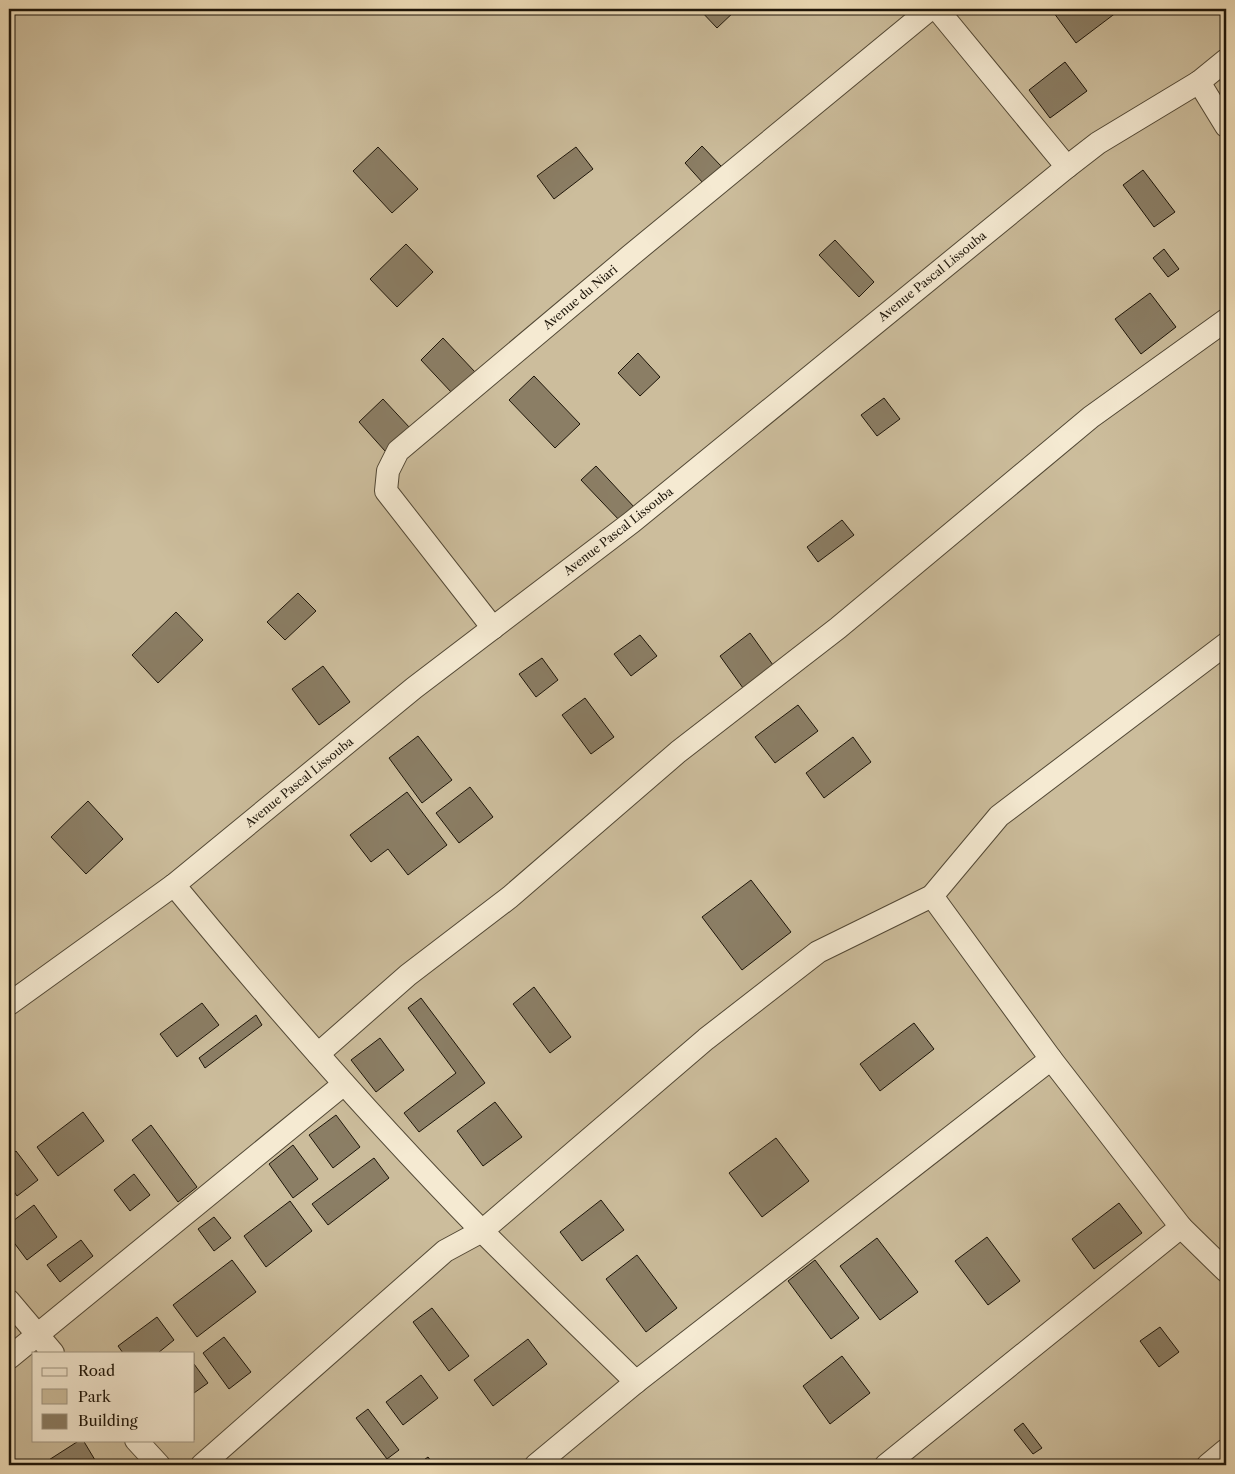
<svg xmlns="http://www.w3.org/2000/svg" width="1235" height="1474" font-family="'Libre Caslon Text',serif">
  <rect width="100%" height="100%" fill="#f0dfba"/>
  <filter id="stains"><feTurbulence type="fractalNoise" baseFrequency=".004" numOctaves="4"/><feColorMatrix values="0 0 0 0 .2 0 0 0 0 .09 0 0 0 0 .02 0 0 0 .5 -.17"/></filter>
  <radialGradient id="worn" r=".72"><stop offset=".6" stop-color="#630" stop-opacity="0"/><stop offset="1" stop-color="#630" stop-opacity=".3"/></radialGradient>
  <path fill="#ccbd9c" stroke="#746952" fill-rule="evenodd" d="M9,9H1226V1465H9ZM34,1353H194V1440H34Z"/>
  <g fill="#8b7e65" stroke="#1d1509">
    <polygon points="699,9 737,9 717,28"/>
    <polygon points="1051,9 1121,9 1076,43"/>
    <polygon points="1065,62 1087,91 1050,118 1029,90"/>
    <polygon points="702,146 721,166 703,183 685,163"/>
    <polygon points="378,147 418,189 392,213 353,171"/>
    <polygon points="576,147 593,169 554,199 537,176"/>
    <polygon points="1143,170 1175,212 1154,227 1123,185"/>
    <polygon points="835,240 874,282 859,297 819,255"/>
    <polygon points="406,244 433,272 397,307 370,279"/>
    <polygon points="1164,249 1179,269 1168,277 1153,258"/>
    <polygon points="1150,293 1176,327 1141,354 1115,319"/>
    <polygon points="443,338 475,372 452,393 421,360"/>
    <polygon points="638,353 660,377 640,396 618,373"/>
    <polygon points="534,376 580,424 555,448 509,400"/>
    <polygon points="884,398 900,419 877,436 861,415"/>
    <polygon points="383,399 410,428 385,451 359,422"/>
    <polygon points="596,466 635,508 621,522 581,480"/>
    <polygon points="842,520 854,535 818,562 807,547"/>
    <polygon points="298,593 316,611 285,640 267,622"/>
    <polygon points="176,612 203,640 158,683 132,655"/>
    <polygon points="750,633 773,665 743,688 720,656"/>
    <polygon points="640,635 657,656 631,676 614,654"/>
    <polygon points="542,658 558,680 536,697 519,674"/>
    <polygon points="323,666 350,702 319,725 292,689"/>
    <polygon points="585,698 614,737 591,754 562,715"/>
    <polygon points="798,705 818,731 775,763 755,737"/>
    <polygon points="418,736 452,780 422,803 389,758"/>
    <polygon points="853,737 871,762 824,798 806,773"/>
    <polygon points="470,787 493,817 459,843 436,813"/>
    <polygon points="407,792 447,845 408,875 388,849 371,862 350,835"/>
    <polygon points="88,801 123,839 86,874 51,837"/>
    <polygon points="751,880 791,932 742,970 702,917"/>
    <polygon points="534,987 571,1037 550,1053 513,1004"/>
    <polygon points="421,998 485,1083 419,1132 404,1113 456,1073 408,1008"/>
    <polygon points="202,1003 219,1025 177,1057 160,1034"/>
    <polygon points="256,1015 262,1025 205,1068 199,1058"/>
    <polygon points="914,1023 934,1049 880,1091 860,1064"/>
    <polygon points="380,1038 404,1070 376,1092 351,1060"/>
    <polygon points="495,1102 522,1137 483,1166 457,1131"/>
    <polygon points="83,1112 104,1141 58,1176 37,1147"/>
    <polygon points="336,1115 360,1147 333,1168 309,1135"/>
    <polygon points="151,1125 197,1187 178,1202 132,1140"/>
    <polygon points="776,1138 809,1181 762,1217 729,1173"/>
    <polygon points="293,1145 318,1179 293,1198 269,1164"/>
    <polygon points="16,1151 38,1180 17,1196 9,1184 9,1157"/>
    <polygon points="374,1158 389,1178 328,1225 312,1204"/>
    <polygon points="134,1174 150,1195 130,1211 114,1190"/>
    <polygon points="601,1200 624,1230 582,1261 560,1232"/>
    <polygon points="290,1201 312,1231 266,1267 244,1236"/>
    <polygon points="1119,1203 1142,1233 1094,1269 1072,1239"/>
    <polygon points="34,1205 57,1237 27,1260 9,1236 9,1224"/>
    <polygon points="214,1217 231,1238 214,1251 198,1229"/>
    <polygon points="987,1237 1020,1281 988,1305 955,1261"/>
    <polygon points="877,1238 918,1292 880,1320 840,1266"/>
    <polygon points="81,1240 93,1256 60,1282 47,1265"/>
    <polygon points="637,1255 677,1308 646,1332 606,1279"/>
    <polygon points="232,1260 256,1292 197,1337 173,1305"/>
    <polygon points="815,1260 859,1318 831,1339 788,1281"/>
    <polygon points="432,1308 469,1356 449,1371 413,1322"/>
    <polygon points="157,1317 174,1340 158,1353 123,1353 118,1346"/>
    <polygon points="1160,1327 1179,1352 1159,1367 1140,1341"/>
    <polygon points="224,1337 251,1372 229,1389 203,1353"/>
    <polygon points="528,1339 547,1364 493,1406 474,1380"/>
    <polygon points="842,1356 870,1393 830,1424 803,1386"/>
    <polygon points="194,1364 208,1383 194,1393"/>
    <polygon points="421,1375 438,1398 403,1425 386,1402"/>
    <polygon points="368,1409 399,1450 387,1459 356,1418"/>
    <polygon points="1023,1423 1042,1448 1033,1454 1014,1430"/>
    <polygon points="80,1440 83,1440 98,1465 41,1465"/>
    <polygon points="428,1457 434,1465 417,1465"/>
  </g>
  <g fill="none" stroke-linecap="round" stroke-linejoin="round">
    <defs>
      <g id="minor">
        <polyline points="937,9 1067,167"/>
        <polyline points="1199,82 1226,126"/>
        <polyline points="493,628 386,491 388,471 398,451 630,256 930,9"/>
        <path d="M174,885C272,1004 374,1121 482,1231C533,1282 585,1332 636,1382"/>
        <polyline points="9,1004 174,885 414,688 632,522 1067,167 1098,143 1199,82 1226,60"/>
        <polyline points="318,1054 408,975 510,897 678,752 838,628 1091,417 1226,320"/>
        <polyline points="1181,1227 1226,1271"/>
        <polyline points="9,1301 53,1353"/>
        <polyline points="9,1358 344,1084"/>
        <polyline points="136,1440 159,1465"/>
        <polyline points="202,1465 445,1251 482,1231 706,1039 818,952 932,896 999,816 1226,644"/>
        <polyline points="536,1465 636,1382 1051,1059"/>
        <polyline points="886,1465 1181,1227 1051,1059 932,896"/>
        <polyline points="1208,1465 1226,1450"/>
      </g>
    </defs>
    <use href="#minor" stroke="#524835" stroke-width="24"/>
    <use href="#minor" stroke="#f5ead2" stroke-width="22"/>
  </g>
  <g text-anchor="middle" dominant-baseline="central" stroke-width="4.5" stroke-linejoin="round" paint-order="stroke">
    <g font-size="12" fill="#1d1509" stroke="#f5ead2">
      <text transform="translate(932 276) rotate(-39)">Avenue Pascal Lissouba</text>
      <text transform="translate(580 297) rotate(-40)">Avenue du Niari</text>
      <text transform="translate(618 531) rotate(-38)">Avenue Pascal Lissouba</text>
      <text transform="translate(299 782) rotate(-39)">Avenue Pascal Lissouba</text>
    </g>
  </g>
  <rect width="1235" height="1474" fill="none" stroke="#f0dfba" stroke-width="30"/>
  <rect x="10" y="10" width="1215" height="1454" fill="none" stroke="#1d1509" stroke-width="2.5"/>
  <rect x="15" y="15" width="1205" height="1444" fill="none" stroke="#1d1509"/>
  <rect x="32" y="1352" width="162" height="90" fill="#f5ead2" stroke="#9f9582"/>
  <rect x="42" y="1368" width="25" height="8" fill="#f5ead2" stroke="#9f9582"/>
  <text x="78" y="1376" font-size="15" fill="#1d1509">Road</text>
  <rect x="42" y="1389" width="25" height="15" fill="#ccbd9c" stroke="#9f9582"/>
  <text x="78" y="1402" font-size="15" fill="#1d1509">Park</text>
  <rect x="42" y="1414" width="25" height="15" fill="#8b7e65" stroke="#9f9582"/>
  <text x="78" y="1426" font-size="15" fill="#1d1509">Building</text>
  <rect width="100%" height="100%" filter="url(#stains)"/>
  <rect width="100%" height="100%" fill="url(#worn)"/>
</svg>
